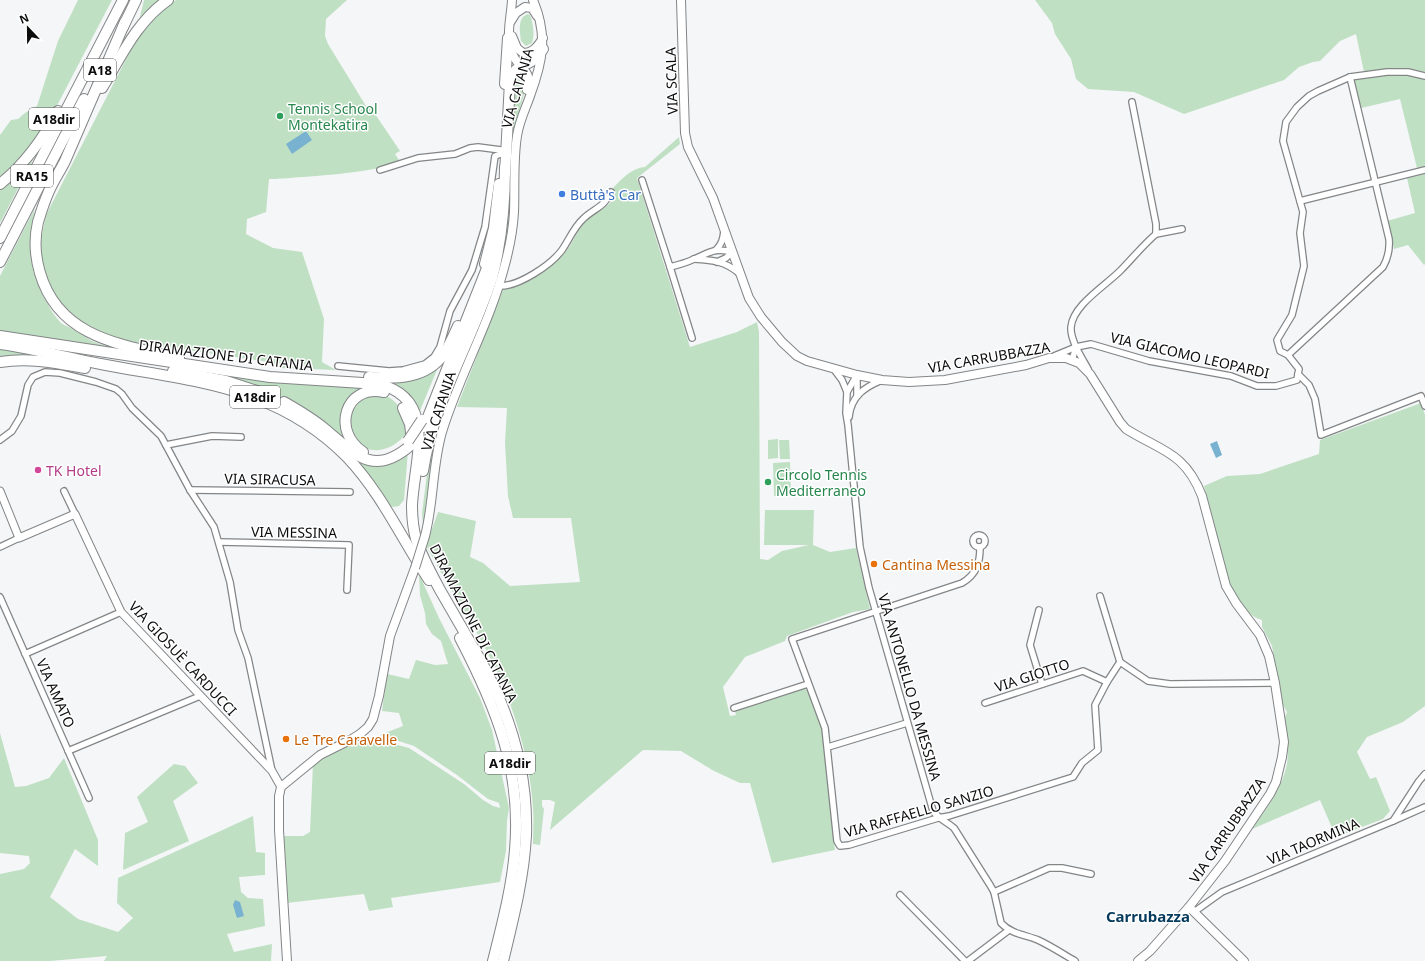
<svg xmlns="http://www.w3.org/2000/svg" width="1425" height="961" font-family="'Noto Sans',sans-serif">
  <rect width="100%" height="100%" fill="#f4f6f8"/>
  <g fill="#c0e0c3">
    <polygon points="78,0 112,0 50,119 34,145 0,179 0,135 11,120 18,119 25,113 37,106 58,41"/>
    <polygon points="144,0 162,0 139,21"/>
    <path d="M176,0H347L326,19L325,36L328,44L366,106L369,105L400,151L395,154L399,160C387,173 298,177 276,179H269L266,212L247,219L246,234L273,248L302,252L324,319L322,362L336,370L281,368L269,362L133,342C116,337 99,333 83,324C79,321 75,317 72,314C41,287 35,251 47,213L138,36C148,21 160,9 176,0Z"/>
    <polygon points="1035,0 1425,0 1425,74 1408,68 1364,72 1356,34 1340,41 1320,61 1313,62 1299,67 1284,80 1184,114 1134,92 1088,89 1076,79 1071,59 1055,34 1052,23"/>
    <path d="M528,14L530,15C533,23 535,34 532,43L526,46L521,41C520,32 517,17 528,14Z"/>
    <polygon points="1387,74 1408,74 1425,80 1425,166 1417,168 1400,99 1361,108 1353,79"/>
    <polygon points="519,75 523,75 527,82 513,136 511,209 507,243 498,278 435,445 423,526 422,513 429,458 443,409 468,347 508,164 515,80"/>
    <path d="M679,137L680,144L637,178L690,347L737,332L757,322L759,332L760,559L768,560L782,551L809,545H764L765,510H814L813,545L830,552L856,548L870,609L853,612L787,636L785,641L745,657L723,687L730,716L736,715L735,711L804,689L808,690L822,729L835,850L772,863L750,783H740L714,771L681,751L643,750L550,830L555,802L550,800H542V806L544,809L540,845L533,844C533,832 534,820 533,808C529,747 507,686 477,633C460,604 442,575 426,546L438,512L476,521L470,557L483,563L510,586L580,582L571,518H513L508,496L505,443L507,408L457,407L503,289C524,284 558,264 570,246C575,238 579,227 585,220C595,209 618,208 613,188C622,179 631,168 645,167Z"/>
    <polygon points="36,154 0,223 0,190 20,172"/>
    <polygon points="1425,174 1425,264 1424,265 1408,245 1394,249 1387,221 1415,213 1407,178"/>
    <path d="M35,208C27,244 28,270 47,303C51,310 55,317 61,323C65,326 70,327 74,330C80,333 85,337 90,340C105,347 122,350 137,354L0,331V276Z"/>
    <polygon points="0,349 31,353 54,358 0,358"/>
    <path d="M439,365L419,413C409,395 403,387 382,380Z"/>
    <polygon points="202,371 373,387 348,402 350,445 295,405 269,392"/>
    <path d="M377,393C398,397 403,412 409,430C399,444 383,455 365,448C363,447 359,445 358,443C354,437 351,429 348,423L356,401Z"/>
    <path d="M1421,403L1425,415V706L1403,722L1367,737L1357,752L1370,779L1376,777L1390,811L1383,819L1336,837L1320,800L1252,829C1266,809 1282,789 1287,764C1289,749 1286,732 1285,717L1287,712L1283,705L1272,646L1262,627V620C1246,616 1235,596 1229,582L1204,486L1227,476L1260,474L1319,454L1320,440Z"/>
    <polygon points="778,439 778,458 768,459 768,440"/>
    <polygon points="779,440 789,440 790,459 780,459"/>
    <polygon points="408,451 404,500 399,506 393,507 389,505 351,455 361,461"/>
    <polygon points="790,462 791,495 774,496 773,463"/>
    <polygon points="419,574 439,618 480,698 492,730 509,808 507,821 506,851 500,882 391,898 393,907 369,911 364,894 287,903 282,836 303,836 310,832 313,764 328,754 350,745 373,739 398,745 409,748 429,761 464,784 483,800 493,806 500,808 499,803 488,799 457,775 414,746 380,735 403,726 399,713 382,711 387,674 409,679 416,660 435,665 448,664 441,641 432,634 426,624 425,613 420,595"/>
    <polygon points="0,733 15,787 26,786 49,778 64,758 98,840 98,866 75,849 50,897 78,919 118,932 133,918 117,903 118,878 253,816 256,852 265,853 265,875 239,877 241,892 248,898 263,899 265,926 227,934 234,952 272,944 271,961 104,961 107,956 50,961 0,961 0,874 24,869 30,863 29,856 0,853"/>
    <polygon points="174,764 185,766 198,783 173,801 189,841 123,870 125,833 148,822 137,797"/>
  </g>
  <g fill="#79b2d0">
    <polygon points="306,131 312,140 292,154 286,144"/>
    <polygon points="1217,441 1222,455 1216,458 1210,444"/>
    <polygon points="235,900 240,902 244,916 237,918 233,905"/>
  </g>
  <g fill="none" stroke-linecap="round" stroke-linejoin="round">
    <defs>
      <g id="minor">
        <polyline points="380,170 418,158 455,154 470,148 478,147 501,150"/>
        <path d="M642,180L670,267C678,265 686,263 694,259C709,253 715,247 732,252L726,258L717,262"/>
        <polyline points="1300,201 1425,170"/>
        <polyline points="1156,234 1182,229"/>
        <path d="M716,250C722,244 723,239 724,231"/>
        <path d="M694,259C713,260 725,261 740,274"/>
        <polyline points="670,267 692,338"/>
        <path d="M499,286C518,287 551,265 562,250C569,240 574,227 583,219C594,208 604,208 611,192"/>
        <path d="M1288,355L1383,267C1388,258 1390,250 1389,239L1350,77"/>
        <polyline points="1054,356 1076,347 1091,344 1149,361 1231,376 1257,386 1276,386 1297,380 1299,369 1288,355 1280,351 1277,340 1292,315 1304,266 1300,233 1303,212 1283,141 1286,122 1297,107 1309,96 1318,91 1350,77 1387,72 1408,72 1425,76"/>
        <polyline points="1074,361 1073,357 1076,347"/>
        <polyline points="338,366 389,371 403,370 425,364 434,357 440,347 450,311 472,270 485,227 495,156 501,154"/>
        <path d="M833,368L842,380L847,392L846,413L848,425L860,547L869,588L933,811C939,819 947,822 954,828L990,885L994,892L1001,923C1011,934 1026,935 1038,940C1051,946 1063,954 1075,961"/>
        <path d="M1088,369C1082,358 1070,340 1071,327C1073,305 1105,286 1120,271C1132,259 1143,245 1156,234V224L1132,102"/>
        <polyline points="1298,374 1309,385 1315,399 1321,435 1421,396 1425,406"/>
        <polyline points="857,375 857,395"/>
        <polyline points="847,392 857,375"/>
        <path d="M849,417C851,396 865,387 882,380"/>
        <polyline points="0,440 12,431 21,416 28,385 33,377 45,372 60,373 96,382 116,389 122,394 132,408 161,436 190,490 214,527 230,582 238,630 248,658 272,771"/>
        <polyline points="166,445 212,436 241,437"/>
        <polyline points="190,490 350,492"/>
        <polyline points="64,491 75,514"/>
        <circle cx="979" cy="541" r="6"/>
        <polyline points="219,542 349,545 347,590"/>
        <polyline points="0,547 19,538"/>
        <path d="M980,547C980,563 977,574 962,583L792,639L825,728L837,841L840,846L849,845L938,818L949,816L1073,777L1082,763L1098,750L1095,705L1107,682L1120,662L1148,681L1170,684L1275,683"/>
        <polyline points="1100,596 1120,662"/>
        <polyline points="0,597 89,798"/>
        <polyline points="1039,610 1030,645 1042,684"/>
        <polyline points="25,654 121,612"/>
        <polyline points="985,703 1083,671 1107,682"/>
        <polyline points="734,708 808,684"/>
        <polyline points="828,747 907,723"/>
        <polyline points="68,751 200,696"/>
        <polyline points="1393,821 1425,807"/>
        <polyline points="994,892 1049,868 1062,868 1091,874"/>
        <polyline points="900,895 965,961"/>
        <polyline points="1194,912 1222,892 1393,821 1419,781 1425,774"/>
        <polyline points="968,961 1009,930"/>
      </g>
      <polyline id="tertiary" points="0,491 19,538 75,514 121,612 272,771 281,787"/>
      <g id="secondary">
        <path d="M512,0C511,19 505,37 513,55C520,71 533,69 527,90"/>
        <path d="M681,0L685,133L688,147L713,198L749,298L761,317L782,342L797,356L807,361L857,375L882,380L909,382L945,380L1026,365L1049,358H1066L1079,363L1090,374L1120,422L1126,429C1161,451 1185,452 1202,496L1226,586L1236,603L1260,635L1269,656L1275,683L1284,742L1282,757L1276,782L1270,794L1225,861L1189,907L1150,951L1138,961"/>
        <polyline points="511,21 516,13 525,7 532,8 537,16"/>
        <path d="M512,36L517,48L523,53C533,53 538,46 543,38"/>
        <path d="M425,536C434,502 432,466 442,432C459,376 489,325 504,268C509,250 513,231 514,212C515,187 513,161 517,136C519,122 525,110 530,96C543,61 548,35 533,0"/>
        <polyline points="1189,907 1244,961"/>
        <polyline points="287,961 279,830 279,796 281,787 320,755 352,739 360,734 368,727 373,719 379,696 390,636 415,568"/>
      </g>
      <g id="motorway">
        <path d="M125,22C105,68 85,115 65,161C60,171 54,180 49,191C45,200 41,212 38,222C34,239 35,256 40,273C59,338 122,345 179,358"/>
        <polyline points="123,27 136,0"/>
        <polyline points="505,84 508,38"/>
        <path d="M102,88C121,57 137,21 168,0"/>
        <path d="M505,174L510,82C514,63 526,68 537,57C539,55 541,51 543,49"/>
        <path d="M0,184C25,164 43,139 58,111"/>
        <polyline points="0,238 123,0"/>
        <polyline points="0,262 84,99"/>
        <polyline points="485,264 494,228 499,184"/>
        <path d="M0,336L270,377L378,384C439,398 414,462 412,505C412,516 413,528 416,539C422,557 431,573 440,590C454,614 467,637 481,661C510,714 528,774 526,835C524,877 513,920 503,961"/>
        <path d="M0,344C36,349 71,359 106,365C197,382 278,387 347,457C382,494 401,538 429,580"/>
        <path d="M0,362C29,357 57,363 85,368"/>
        <polyline points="173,371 226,381 269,395"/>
        <path d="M369,377C396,379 426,379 444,354C449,346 454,335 458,326"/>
        <path d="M284,402C298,410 312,418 325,429C355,454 373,478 411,445"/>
        <polyline points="403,408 410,424 412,440"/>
        <polyline points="424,427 491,258"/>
        <path d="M363,452C332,432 344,384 384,392"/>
        <path d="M423,471C433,403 471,343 492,278C502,240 505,206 505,167"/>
        <path d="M460,638C496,707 522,770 515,850C512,888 502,925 493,961"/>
      </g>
    </defs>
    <use href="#minor" stroke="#838587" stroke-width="8"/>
    <use href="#tertiary" stroke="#838587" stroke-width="9"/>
    <use href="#secondary" stroke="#838587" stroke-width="10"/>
    <use href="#motorway" stroke="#838587" stroke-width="12"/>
    <use href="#minor" stroke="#fff" stroke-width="5.5"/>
    <use href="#tertiary" stroke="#fff" stroke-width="7"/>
    <use href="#secondary" stroke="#fff" stroke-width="8"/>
    <use href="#motorway" stroke="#fff" stroke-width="10"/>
    <defs>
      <polyline id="secondary-bridge" points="415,568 425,536"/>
      <polyline id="motorway-bridge" points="408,441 422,420"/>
    </defs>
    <use href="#secondary-bridge" stroke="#838587" stroke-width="10" stroke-linecap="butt"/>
    <use href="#motorway-bridge" stroke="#838587" stroke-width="12" stroke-linecap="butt"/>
    <use href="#secondary-bridge" stroke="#fff" stroke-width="8"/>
    <use href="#motorway-bridge" stroke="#fff" stroke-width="10"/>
  </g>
  <g fill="#2e9e5b" stroke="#fff" stroke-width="1.5">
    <circle cx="280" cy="116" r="4"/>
    <circle cx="768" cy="482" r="4"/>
  </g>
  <circle fill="#3f7fe0" stroke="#fff" stroke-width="1.5" cx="562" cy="194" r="4"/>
  <circle fill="#d1479c" stroke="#fff" stroke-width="1.5" cx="38" cy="470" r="4"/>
  <g fill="#e8710a" stroke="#fff" stroke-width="1.5">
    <circle cx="874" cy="564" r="4"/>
    <circle cx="286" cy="739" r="4"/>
  </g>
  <g text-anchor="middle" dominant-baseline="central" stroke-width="3" stroke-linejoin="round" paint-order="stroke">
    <g fill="#fff" stroke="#555556" stroke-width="1">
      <rect x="84" y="59" width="32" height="22" rx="3"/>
      <rect x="29" y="108" width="50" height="22" rx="3"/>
      <rect x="11" y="165" width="42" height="22" rx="3"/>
      <rect x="230" y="386" width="50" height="22" rx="3"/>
      <rect x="485" y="752" width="50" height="22" rx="3"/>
    </g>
    <g font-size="13" font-weight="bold" fill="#0c0c0d">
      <text x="100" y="70">A18</text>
      <text x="54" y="119">A18dir</text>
      <text x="32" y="176">RA15</text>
      <text x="255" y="397">A18dir</text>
      <text x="510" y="763">A18dir</text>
    </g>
    <g font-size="14" fill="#0c0c0d" stroke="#fff">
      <text transform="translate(671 81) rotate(-92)">VIA SCALA</text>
      <text transform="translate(517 88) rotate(-74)">VIA CATANIA</text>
      <text transform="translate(226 355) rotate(7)">DIRAMAZIONE DI CATANIA</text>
      <text transform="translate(1190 355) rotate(13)">VIA GIACOMO LEOPARDI</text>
      <text transform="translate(989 357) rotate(-10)">VIA CARRUBBAZZA</text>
      <text transform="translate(438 411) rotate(-72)">VIA CATANIA</text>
      <text transform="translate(270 479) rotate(1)">VIA SIRACUSA</text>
      <text transform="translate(294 532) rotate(1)">VIA MESSINA</text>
      <text transform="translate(474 623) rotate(63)">DIRAMAZIONE DI CATANIA</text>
      <text transform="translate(183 658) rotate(47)">VIA GIOSUÈ CARDUCCI</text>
      <text transform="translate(1032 675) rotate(-18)">VIA GIOTTO</text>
      <text transform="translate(910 687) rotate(74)">VIA ANTONELLO DA MESSINA</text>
      <text transform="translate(56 693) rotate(66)">VIA AMATO</text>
      <text transform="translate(919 811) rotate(-16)">VIA RAFFAELLO SANZIO</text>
      <text transform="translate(1227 830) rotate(-56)">VIA CARRUBBAZZA</text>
      <text transform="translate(1313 841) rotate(-23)">VIA TAORMINA</text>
    </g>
    <g font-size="14" fill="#27864d" stroke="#fff" text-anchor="start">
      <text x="288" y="108">Tennis School<tspan x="288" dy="16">Montekatira</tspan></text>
      <text x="776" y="474">Circolo Tennis<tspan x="776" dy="16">Mediterraneo</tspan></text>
    </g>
    <g font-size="14" fill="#366cbe" stroke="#fff" text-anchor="start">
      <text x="570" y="194">Buttà's Car</text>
    </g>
    <g font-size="14" fill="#b23c85" stroke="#fff" text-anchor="start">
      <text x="46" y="470">TK Hotel</text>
    </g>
    <g font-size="14" fill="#c56008" stroke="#fff" text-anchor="start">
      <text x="882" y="564">Cantina Messina</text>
      <text x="294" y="739">Le Tre Caravelle</text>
    </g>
    <g font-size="15" font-weight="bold" fill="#063b5e" stroke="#fff">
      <text x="1148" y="916">Carrubazza</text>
    </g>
  </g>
  <g transform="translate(28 28) rotate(338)" stroke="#ffffff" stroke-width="3" paint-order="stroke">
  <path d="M0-3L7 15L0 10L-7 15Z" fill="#0c0c0d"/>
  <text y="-6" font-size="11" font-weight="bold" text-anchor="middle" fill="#0c0c0d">N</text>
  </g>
</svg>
